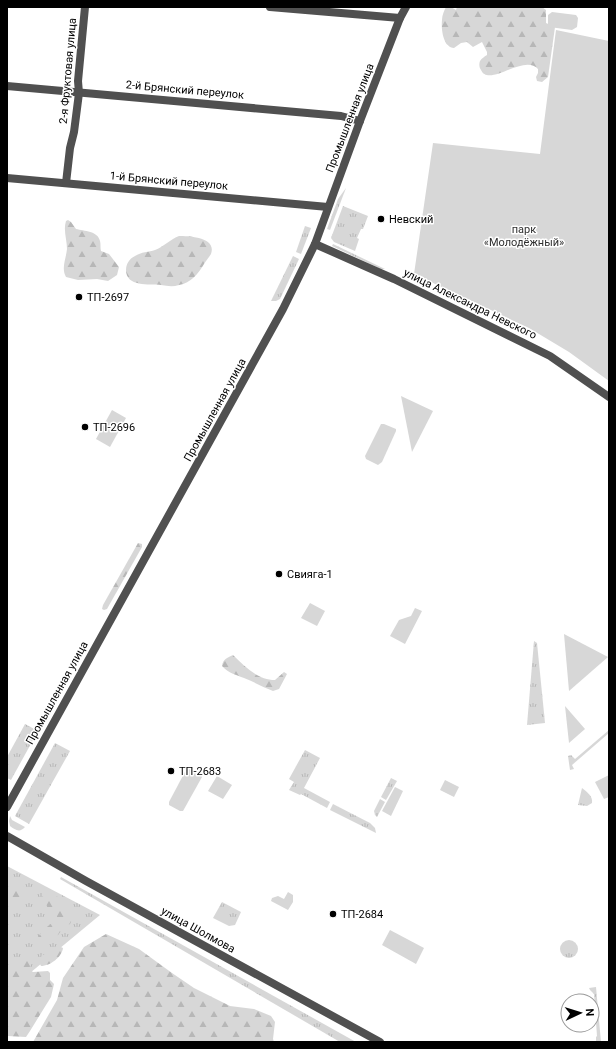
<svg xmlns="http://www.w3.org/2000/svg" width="616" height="1049" font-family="Roboto,sans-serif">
  <defs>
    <pattern id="grass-tufts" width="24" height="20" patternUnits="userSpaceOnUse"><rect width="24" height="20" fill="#d7d7d7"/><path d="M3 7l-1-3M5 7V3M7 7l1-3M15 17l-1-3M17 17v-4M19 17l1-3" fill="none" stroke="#b7b7b7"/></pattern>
    <pattern id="forest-firs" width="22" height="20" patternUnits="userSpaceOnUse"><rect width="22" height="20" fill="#d7d7d7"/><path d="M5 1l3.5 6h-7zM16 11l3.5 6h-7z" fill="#b7b7b7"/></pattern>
  </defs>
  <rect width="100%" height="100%" fill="#fff"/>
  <g fill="url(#grass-tufts)">
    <polygon points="346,188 330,230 327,229 338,199"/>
    <polygon points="343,206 368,216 363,229 361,229 357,238 359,239 355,251 334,242 331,238"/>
    <polygon points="305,226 311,228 301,254 296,252"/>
    <polygon points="333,244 385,269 381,269 332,246"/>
    <polygon points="293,256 299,259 280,299 276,301 271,301"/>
    <polygon points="534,641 537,643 545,723 527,725"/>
    <polygon points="25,724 38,731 11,780 7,778 7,757"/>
    <polygon points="609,730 609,733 572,765 574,769 570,770 568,756 571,755 575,759"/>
    <polygon points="55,743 70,751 29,824 15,816"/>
    <polygon points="305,750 320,758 304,788 330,802 327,808 301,794 300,795 289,790 294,782 289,779"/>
    <polygon points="391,778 397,781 386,800 381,797"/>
    <path d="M582,788C587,792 593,796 592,803L587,806L578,805Z"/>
    <polygon points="380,799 385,802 377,817 375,815 374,811"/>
    <polygon points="333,804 370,823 375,828 376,833 330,810"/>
    <path d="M10,816L12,820L25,827C20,833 15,830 10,826L9,821Z"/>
    <polygon points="7,866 100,915 7,992"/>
    <polygon points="61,877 356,1042 340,1042 60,879"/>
    <polygon points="222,902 241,912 235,925 229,926 213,918"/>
    <circle cx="569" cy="949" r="9"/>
    <polygon points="596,987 601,1042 596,1042 596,1037 597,1036 594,994 590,990 589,988"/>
  </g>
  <g fill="url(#forest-firs)">
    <path d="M446,7H451L456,10L457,7H542L546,10V23L555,27L548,77L542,82L537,81L536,77L538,73V69C524,53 489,88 481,70C479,67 479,64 480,61C482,58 484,57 487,55V52L482,42L473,47L467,42L461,43L454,48C443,47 441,29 442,20C442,15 444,11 446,7Z"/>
    <path d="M68,220L71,222L76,229C84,231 98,231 100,241C101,245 100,247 101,251L109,254L119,267L117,275L108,281L97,279L78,280L66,277C61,268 66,259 67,249C67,240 63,230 66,221Z"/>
    <path d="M179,236C189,236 217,237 211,254C209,257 206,261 204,264C198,274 191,283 179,285C173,287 167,286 161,285C149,284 126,287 126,270C126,264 129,259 135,256C141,252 149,252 155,250C163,247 171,239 179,236Z"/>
    <polygon points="138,543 142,544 142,547 107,609 104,610 102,609 103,605"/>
    <path d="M233,655C245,667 258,680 275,680L284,672L287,674L279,689L273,691C263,687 254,682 244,678C234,674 230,674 222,666C223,659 227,658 233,655Z"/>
    <path d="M19,877C31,888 14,906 7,916V878L12,879Z"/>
    <polygon points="47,891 56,895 66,909 73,910 74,915 70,924 64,927 58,935 48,937 43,946 38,950 34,949 34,944 40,934 48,926 57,920 57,914 48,909 42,894 43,892"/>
    <polygon points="106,934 139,949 172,973 194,988 230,1006 254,1009 271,1016 275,1022 273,1039 274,1042 171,1042 169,1041 154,1042 33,1042 57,1000 63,978 84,947"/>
    <path d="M57,945L63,948C62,957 50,966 41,966L39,962L41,956L53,950Z"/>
    <polygon points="22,957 28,957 31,962 29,969 33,972 48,971 50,973 50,980 54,984 51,997 46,1005 30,1031 26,1037 7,1036 7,969 9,970 18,960"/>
  </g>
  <g fill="#d7d7d7">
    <polygon points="552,12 576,15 578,18 577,27 572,30 549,27 548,25 548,15"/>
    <polygon points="556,30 609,41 609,381 569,352 529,328 414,274 433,143 540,154"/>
    <polygon points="401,396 433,411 412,452"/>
    <polygon points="112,410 126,418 110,447 96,439"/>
    <polygon points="381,424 384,424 396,429 396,431 382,462 378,465 366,459 365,456"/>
    <polygon points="310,603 325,611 317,626 301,618"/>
    <polygon points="415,608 422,611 405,644 390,636 399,620 411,616"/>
    <polygon points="564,634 608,657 569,691"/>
    <polygon points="565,706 585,729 569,743"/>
    <polygon points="187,768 190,768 201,774 202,777 183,811 180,811 169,805 169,802"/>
    <polygon points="609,775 609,797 604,799 595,782"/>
    <polygon points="217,776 232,785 223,799 208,791"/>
    <polygon points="445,780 459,787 454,797 440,790"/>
    <polygon points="395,787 403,791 391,816 382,811"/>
    <polygon points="288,892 293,895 293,902 288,910 271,901 272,898 278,896 284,899"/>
    <polygon points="390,930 424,948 416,964 382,945"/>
  </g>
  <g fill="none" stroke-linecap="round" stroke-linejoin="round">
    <g stroke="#505050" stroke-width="8">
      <polyline points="270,7 400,18"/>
      <path d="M7,86C118,97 230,105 341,116L360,121"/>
      <polyline points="7,178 328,207"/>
      <polyline points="66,183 70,148 74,132 79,93 78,81 85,7"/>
      <polyline points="315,244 394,279 550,356 609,397"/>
      <polyline points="7,807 283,309 315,244 360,121 400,18 406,7"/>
      <polyline points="7,836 86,881 380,1042"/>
    </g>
  </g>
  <g fill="#000" stroke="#fff" stroke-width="1.5">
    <circle cx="381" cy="219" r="4"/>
    <circle cx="79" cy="297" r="4"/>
    <circle cx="85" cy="427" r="4"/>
    <circle cx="279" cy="574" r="4"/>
    <circle cx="171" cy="771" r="4"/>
    <circle cx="333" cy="914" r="4"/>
  </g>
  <g text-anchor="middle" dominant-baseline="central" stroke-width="3" stroke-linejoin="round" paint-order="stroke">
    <g font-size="11" fill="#000" stroke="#fff">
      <text transform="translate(68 71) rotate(-85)">2-я Фруктовая улица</text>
      <text transform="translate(185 90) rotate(5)">2-й Брянский переулок</text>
      <text transform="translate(350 118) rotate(-69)">Промышленная улица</text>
      <text transform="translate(169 181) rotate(5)">1-й Брянский переулок</text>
      <text transform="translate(470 304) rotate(26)">улица Александра Невского</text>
      <text transform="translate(215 410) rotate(-61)">Промышленная улица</text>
      <text transform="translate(57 693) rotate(-61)">Промышленная улица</text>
      <text transform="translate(198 930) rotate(29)">улица Шолмова</text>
    </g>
    <g font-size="11" fill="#000" stroke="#fff" text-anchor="start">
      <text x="389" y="219">Невский</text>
      <text x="87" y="297">ТП-2697</text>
      <text x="93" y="427">ТП-2696</text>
      <text x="287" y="574">Свияга-1</text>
      <text x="179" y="771">ТП-2683</text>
      <text x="341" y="914">ТП-2684</text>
    </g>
    <g font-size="11" fill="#2e2e2e" stroke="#fff">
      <text x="524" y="229">парк<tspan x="524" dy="13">«Молодёжный»</tspan></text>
    </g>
  </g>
  <rect width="616" height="1049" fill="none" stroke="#000000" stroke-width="16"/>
  <g transform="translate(580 1013) rotate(86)"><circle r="19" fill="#ffffff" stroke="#999999"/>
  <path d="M0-3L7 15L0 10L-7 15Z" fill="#000000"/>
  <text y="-6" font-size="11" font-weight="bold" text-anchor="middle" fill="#000000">N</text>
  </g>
</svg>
